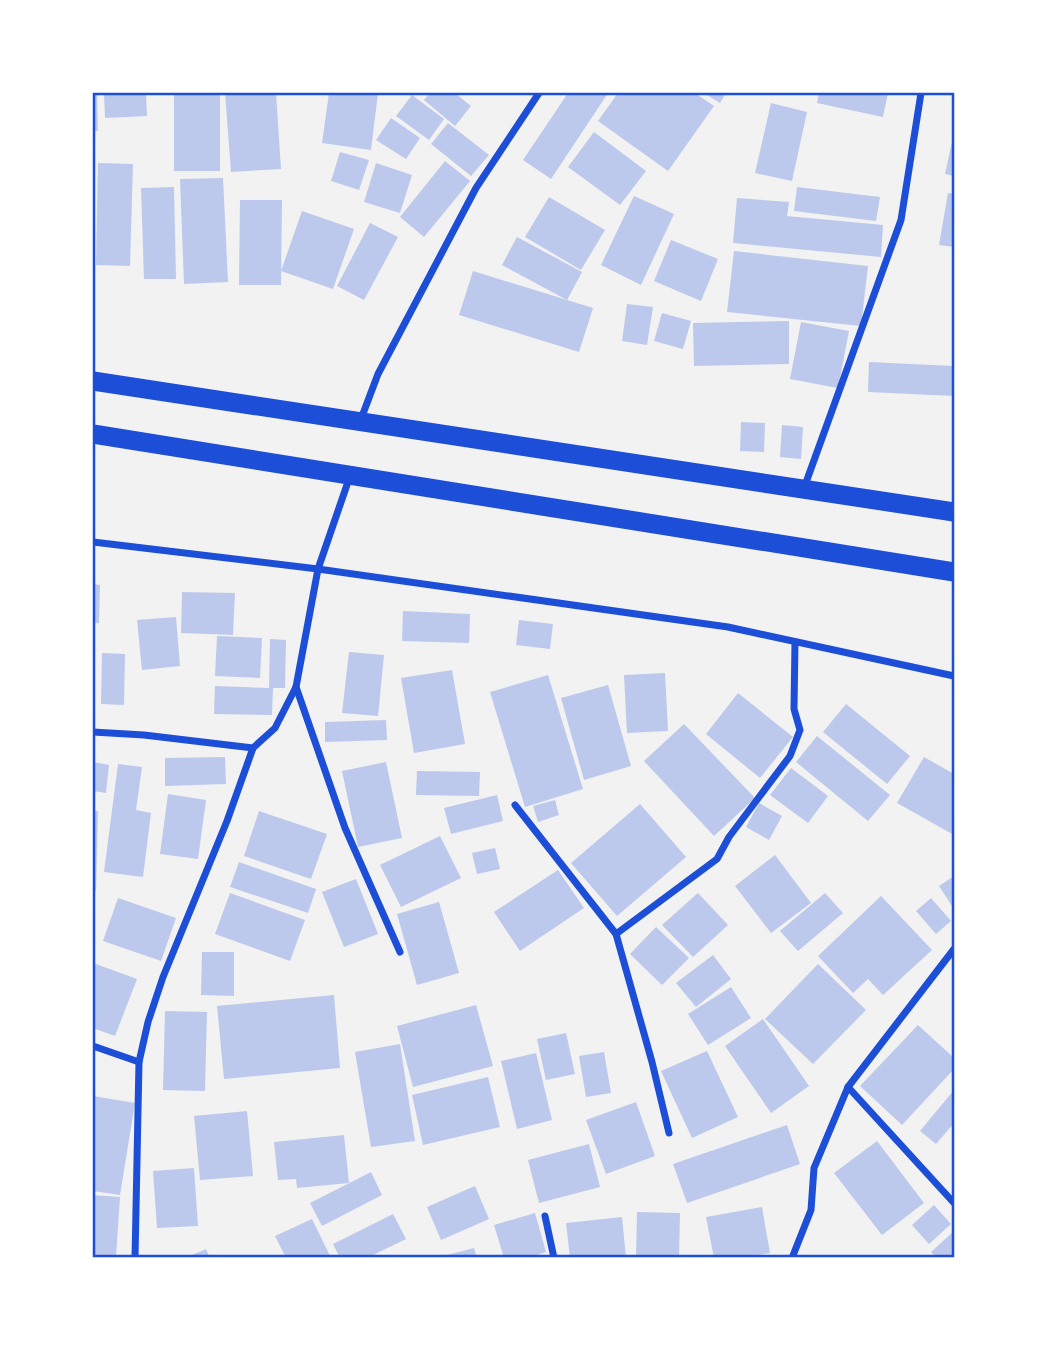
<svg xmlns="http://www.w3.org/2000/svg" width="1047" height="1351" font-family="'Source Serif 4',serif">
  <rect width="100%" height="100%" fill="#f2f2f2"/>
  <g fill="#bdc9ec">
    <polygon points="93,93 97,93 98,131 93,131"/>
    <polygon points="104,93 146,93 147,116 105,118"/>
    <rect x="174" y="93" width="46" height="78"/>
    <polygon points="225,93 276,93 281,169 231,172"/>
    <polygon points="329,93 378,93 371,150 322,143"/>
    <polygon points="430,93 455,93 471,106 455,126 424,100"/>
    <polygon points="568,93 608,93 551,179 523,160"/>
    <polygon points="618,93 695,93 714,106 668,171 598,121"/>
    <polygon points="704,93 726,93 720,103"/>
    <polygon points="819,93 888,93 883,117 817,103"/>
    <polygon points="412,95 444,119 429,140 396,116"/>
    <polygon points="771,103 807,112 792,181 755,173"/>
    <polygon points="391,118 420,138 406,159 376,140"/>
    <polygon points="448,123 489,155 471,176 431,144"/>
    <polygon points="594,132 646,171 620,205 568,167"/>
    <polygon points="953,137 954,137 954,176 945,174"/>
    <polygon points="340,152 369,160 359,190 331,181"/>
    <polygon points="445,161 470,181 424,237 400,217"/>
    <polygon points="98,163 133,164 130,266 96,265"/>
    <polygon points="376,163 412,175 400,213 364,202"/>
    <polygon points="223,178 228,282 184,284 180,179"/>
    <polygon points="174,187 176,279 144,279 141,188"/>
    <polygon points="797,187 880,197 876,221 794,211"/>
    <polygon points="948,193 954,194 954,247 939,245"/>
    <polygon points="634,196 674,214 641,285 601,265"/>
    <polygon points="549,197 605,230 581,270 525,237"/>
    <polygon points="737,198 789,202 787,216 883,225 881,257 733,243"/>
    <polygon points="240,200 282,200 281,285 239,285"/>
    <polygon points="302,211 354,229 333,289 281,271"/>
    <polygon points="370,223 398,237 364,300 337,286"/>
    <polygon points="517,237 582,272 567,300 502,265"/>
    <polygon points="671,240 718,259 701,301 654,281"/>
    <polygon points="734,251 868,266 861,326 727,312"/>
    <polygon points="473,271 593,308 579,352 459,315"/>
    <polygon points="627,304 653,307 647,345 622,341"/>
    <polygon points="662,313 691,321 683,349 654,341"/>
    <polygon points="789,321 789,364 694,366 693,323"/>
    <polygon points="801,322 849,331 838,388 790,379"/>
    <polygon points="869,362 954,366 954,396 868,392"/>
    <polygon points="741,422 765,423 764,452 740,451"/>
    <polygon points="782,425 803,427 801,459 780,457"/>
    <polygon points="93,584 100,585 99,623 93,623"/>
    <polygon points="182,592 235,593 233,635 181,633"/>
    <polygon points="403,611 470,614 469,643 402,641"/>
    <polygon points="176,617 180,666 142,670 137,620"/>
    <polygon points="519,620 553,624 550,649 516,645"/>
    <polygon points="217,636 262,638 260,678 215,676"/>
    <polygon points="270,639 286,640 285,688 273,688 272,715 214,714 215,686 269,688"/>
    <polygon points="349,652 384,655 378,716 342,713"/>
    <polygon points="102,653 125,654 124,705 101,704"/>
    <polygon points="452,670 465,744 414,753 401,678"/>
    <polygon points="665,673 668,731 627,733 624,675"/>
    <polygon points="548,675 583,789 525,807 490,692"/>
    <polygon points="608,685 631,766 584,780 561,698"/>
    <polygon points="738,693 793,737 760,778 706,734"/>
    <polygon points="846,704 910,756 887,784 823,732"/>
    <polygon points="386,720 387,740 325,742 325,722"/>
    <polygon points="684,724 755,798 714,836 644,761"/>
    <polygon points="817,736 890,795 868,821 796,762"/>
    <polygon points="225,757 226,784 165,786 165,758"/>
    <polygon points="924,757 954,774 954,835 897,803"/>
    <polygon points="93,762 109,765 106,793 93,791"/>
    <polygon points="386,762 402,838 358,847 342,771"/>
    <polygon points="118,764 142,767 136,810 151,813 143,877 104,872"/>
    <polygon points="791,768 828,796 808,823 770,795"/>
    <polygon points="417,771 480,772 479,796 416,795"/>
    <polygon points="168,794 206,800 198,859 160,854"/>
    <polygon points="497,795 503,821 451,834 444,808"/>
    <polygon points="555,800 559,815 538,822 533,806"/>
    <polygon points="759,803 782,816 769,840 746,827"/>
    <polygon points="640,804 686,857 617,916 571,863"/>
    <polygon points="93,811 98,811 96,891 93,891"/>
    <polygon points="259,811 327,834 311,879 244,856"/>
    <polygon points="440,836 461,878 401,907 380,865"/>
    <polygon points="495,848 500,869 477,874 472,853"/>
    <polygon points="775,855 811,903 771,933 735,886"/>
    <polygon points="239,862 316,889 308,913 230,887"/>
    <polygon points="558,870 584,908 520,951 494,912"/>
    <polygon points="954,876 954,909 939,886"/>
    <polygon points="356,879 378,934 344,947 322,892"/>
    <polygon points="230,893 305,920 290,961 215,934"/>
    <polygon points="698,893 728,925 693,957 662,925"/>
    <polygon points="825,893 843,913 798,951 780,931"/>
    <polygon points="881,896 932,950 883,995 868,979 853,993 818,956"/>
    <polygon points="118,898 176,918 161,961 103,941"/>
    <polygon points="931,898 951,921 936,934 916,911"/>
    <polygon points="439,902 459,973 417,985 397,914"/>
    <polygon points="656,927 689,958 662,985 630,954"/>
    <polygon points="202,952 234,952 234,996 201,995"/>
    <polygon points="713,955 731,979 696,1007 676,983"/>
    <polygon points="93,963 137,979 115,1036 93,1028"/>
    <polygon points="818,964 866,1010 813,1064 765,1019"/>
    <polygon points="731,987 751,1018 708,1045 688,1014"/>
    <polygon points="334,995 340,1068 224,1079 217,1006"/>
    <polygon points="476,1005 493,1066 413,1087 397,1026"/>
    <polygon points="165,1011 207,1012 205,1091 163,1090"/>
    <polygon points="763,1019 809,1086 771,1113 725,1046"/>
    <polygon points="918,1025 954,1058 954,1069 902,1125 860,1086"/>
    <polygon points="566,1033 575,1074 546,1080 537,1039"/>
    <polygon points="400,1044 415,1141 371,1147 355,1052"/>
    <polygon points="707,1051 738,1117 692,1138 661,1071"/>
    <polygon points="604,1052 611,1093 586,1097 579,1056"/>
    <polygon points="536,1053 552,1120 517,1129 501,1061"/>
    <polygon points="488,1077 500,1127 423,1145 412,1095"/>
    <polygon points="954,1090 954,1123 936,1144 920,1131"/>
    <polygon points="93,1096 135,1103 120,1195 93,1191"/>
    <polygon points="636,1102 655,1156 606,1174 586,1120"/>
    <polygon points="247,1111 253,1176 200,1180 194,1116"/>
    <polygon points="787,1125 800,1164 687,1203 673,1164"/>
    <polygon points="344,1135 349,1183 297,1188 296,1179 278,1180 274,1142"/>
    <polygon points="877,1141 924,1203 882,1235 834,1173"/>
    <polygon points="589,1144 600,1187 539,1203 528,1160"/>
    <polygon points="194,1168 198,1226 157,1228 153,1171"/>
    <polygon points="371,1172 382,1195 322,1226 310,1203"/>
    <polygon points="475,1186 489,1219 441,1240 427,1207"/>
    <polygon points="93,1195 120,1197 116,1257 93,1255"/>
    <polygon points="934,1205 951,1224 929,1244 912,1225"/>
    <polygon points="762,1207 770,1253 740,1258 714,1258 706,1217"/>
    <polygon points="637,1212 680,1213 679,1258 636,1258"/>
    <polygon points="535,1213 546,1252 527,1258 504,1258 494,1225"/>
    <polygon points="393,1214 406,1239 367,1258 340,1258 333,1244"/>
    <polygon points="622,1217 626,1258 570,1258 566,1223"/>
    <polygon points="312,1219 331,1258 286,1258 275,1236"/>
    <polygon points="954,1231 954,1258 937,1258 931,1252"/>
    <polygon points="474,1248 477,1258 439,1258 439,1257"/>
    <polygon points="206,1249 210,1258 185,1258"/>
  </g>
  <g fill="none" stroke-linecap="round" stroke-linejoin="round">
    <g stroke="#1d4ed8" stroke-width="7">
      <polyline points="361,419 378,374 476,188 539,93"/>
      <polyline points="804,488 901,220 921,93"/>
      <polyline points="93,542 318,569 728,627 954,676"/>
      <polyline points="296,687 345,828 400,952"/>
      <polyline points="93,732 144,735 253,748"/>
      <polyline points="515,805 616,934 652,1062 669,1133"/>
      <polyline points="616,934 717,859 729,837 790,756 800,730 794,709 795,642"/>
      <polyline points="93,1046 139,1062"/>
      <polyline points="848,1087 954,1203"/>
      <polyline points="545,1216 554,1258"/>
      <polyline points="135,1258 139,1062 148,1022 163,977 227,821 253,748 275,728 296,687 318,569 350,476"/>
      <polyline points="792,1258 811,1210 814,1168 848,1087 954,949"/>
    </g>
    <g stroke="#1d4ed8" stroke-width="19">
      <polyline points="93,381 954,512"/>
      <polyline points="93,434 954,572"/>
    </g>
  </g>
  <rect width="1047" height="1351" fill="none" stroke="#ffffff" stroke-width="189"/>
  <rect x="94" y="94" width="859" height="1162" fill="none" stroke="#1d4ed8" stroke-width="2.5"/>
</svg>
